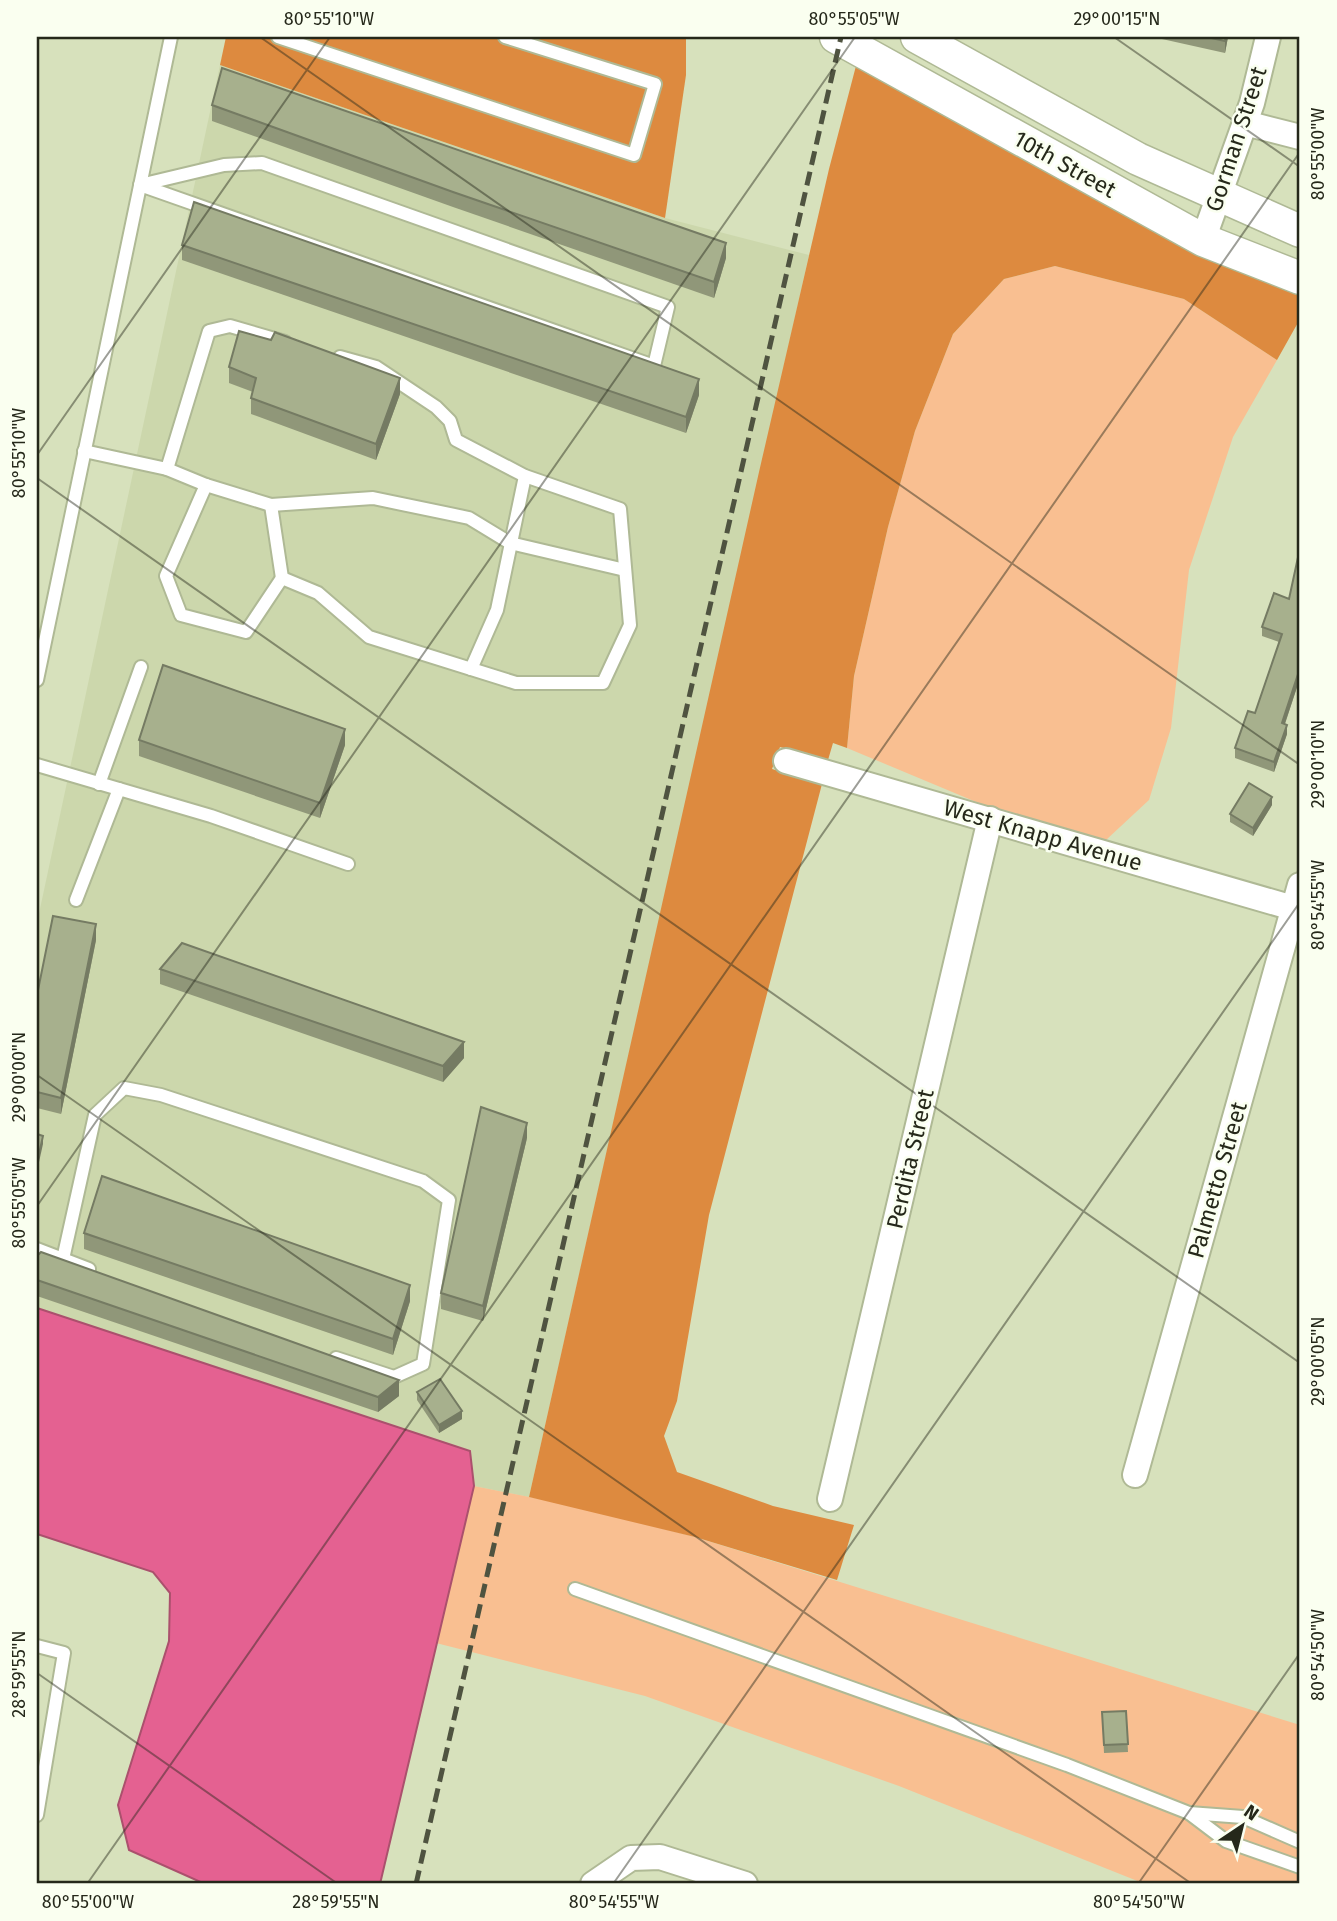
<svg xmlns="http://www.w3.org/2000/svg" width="1337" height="1921" font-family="'Fira Sans',sans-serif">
  <rect width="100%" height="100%" fill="#d7e1bc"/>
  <polygon fill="#ccd7ac" points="220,65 665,218 809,255 529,1497 474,1486 470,1451 37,1308 37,923"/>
  <g fill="#f9bf91">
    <polygon points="1055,266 1184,299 1277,360 1233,437 1189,570 1171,728 1149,800 1106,840 981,804 847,748 854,676 888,527 915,431 953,334 1004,279"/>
    <polygon points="474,1486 580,1507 695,1537 1300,1725 1300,1884 1145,1884 899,1786 645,1696 436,1643"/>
  </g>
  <g fill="#dd8a3f">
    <polygon points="226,37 686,37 686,75 665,218 220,65"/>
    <polygon points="857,62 1300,291 1300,319 1277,360 1184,299 1055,266 1004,279 953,334 915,431 888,527 854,676 847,748 833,743 828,760 780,747 772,769 822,784 709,1215 677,1401 664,1436 677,1472 773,1506 854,1525 837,1580 695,1537 529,1497 759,472 829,169"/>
  </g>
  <polygon fill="#e46191" stroke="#ab506d" stroke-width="2" points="37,1308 470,1451 474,1486 380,1884 205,1884 129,1850 118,1805 169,1641 170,1593 153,1572 37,1534"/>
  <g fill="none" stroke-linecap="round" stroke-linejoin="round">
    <defs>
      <g id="service">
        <polyline points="278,37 634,155 655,84 505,37"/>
        <polygon points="262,163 668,307 654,366 140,185 224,165"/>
        <polyline points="84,451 167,469 209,331 230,326 285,342"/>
        <polyline points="167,469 206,485 271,505 373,498 469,518 510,543 625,570"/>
        <polyline points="206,485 166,576 181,615 246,632 282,578 318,593 369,637 516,683 603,683 630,625 620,509 525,476 456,440 450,421 436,407 376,367 340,357"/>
        <polyline points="271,505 282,578"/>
        <polyline points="471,669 497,610 525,476"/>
        <polyline points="37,680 171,37"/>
        <polyline points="37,765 211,816 348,864"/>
        <polyline points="99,784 141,667"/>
        <polyline points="76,900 119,789"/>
        <polyline points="37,1249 89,1269"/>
        <polyline points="63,1259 95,1115 124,1088 161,1095 423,1181 449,1200 423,1364 394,1377 336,1358"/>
        <polyline points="575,1589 1067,1765 1189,1813 1226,1841 1300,1867"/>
        <polyline points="37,1646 64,1653 37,1815"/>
        <polyline points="1189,1813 1243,1817 1300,1842"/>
      </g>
      <g id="minor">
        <polyline points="1245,123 1300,137"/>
        <polyline points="1203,240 1252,103 1268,37"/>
        <polyline points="786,761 1300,910"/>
        <polyline points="1135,1475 1300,885"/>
        <polyline points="830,1499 990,819"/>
        <polyline points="593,1884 631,1858 660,1857 745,1884"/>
      </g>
      <g id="tertiary">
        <polyline points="836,37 1203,240 1300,278"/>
        <polyline points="917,37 1138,159 1300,231"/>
      </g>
    </defs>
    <use href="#service" stroke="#afb995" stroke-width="16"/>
    <use href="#minor" stroke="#afb995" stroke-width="28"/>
    <use href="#tertiary" stroke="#afb995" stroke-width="35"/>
    <use href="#service" stroke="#fff" stroke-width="12"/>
    <use href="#minor" stroke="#fff" stroke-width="24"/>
    <use href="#tertiary" stroke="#fff" stroke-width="32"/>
    <polyline stroke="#4f5340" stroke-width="5" stroke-dasharray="14 7" stroke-linecap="butt" points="416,1884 841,37"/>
  </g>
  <g fill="#909779">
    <polygon points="1153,37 1228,37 1225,53"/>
    <polygon points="212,105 726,258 714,298 453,207 212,121"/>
    <polygon points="182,245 699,395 686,433 182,260"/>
    <polygon points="229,367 400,394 376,460 251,414 251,398 253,392 229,383"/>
    <polygon points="1300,548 1300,678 1285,724 1287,734 1274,772 1235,758 1235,748 1255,713 1279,642 1262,636 1262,627 1289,599"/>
    <polygon points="139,740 345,745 320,818 139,756"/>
    <polygon points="1272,805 1253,836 1230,822 1230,814"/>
    <polygon points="96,940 61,1114 37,1108 37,995"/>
    <polygon points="160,969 464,1058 443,1082 160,984"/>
    <polygon points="527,1138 483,1321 441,1309 441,1293"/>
    <polygon points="84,1233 410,1301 393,1355 84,1249"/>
    <polygon points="37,1256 399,1396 378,1412 37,1296"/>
    <polygon points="417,1392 462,1419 439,1433 417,1400"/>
    <polygon points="1126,1711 1128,1752 1104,1753 1102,1712"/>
  </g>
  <g fill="#757b63">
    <polygon points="1226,37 1228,37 1225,53 1225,41"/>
    <polygon points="726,243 726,258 714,298 714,282"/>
    <polygon points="400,378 400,394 376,460 376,444"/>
    <polygon points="699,379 699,395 686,433 686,417"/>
    <polygon points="1300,668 1300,678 1282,732 1282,723"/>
    <polygon points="1287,725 1287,734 1274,772 1274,762"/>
    <polygon points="345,729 345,745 320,818 320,803"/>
    <polygon points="1272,797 1272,805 1253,836 1253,828"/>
    <polygon points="96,924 96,940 61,1114 61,1098"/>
    <polygon points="464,1042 464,1058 443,1082 443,1066"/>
    <polygon points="527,1123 527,1138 483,1321 483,1306"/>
    <polygon points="43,1136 43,1144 37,1171 37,1163"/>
    <polygon points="410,1285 410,1301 393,1355 393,1339"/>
    <polygon points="399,1380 399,1396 378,1412 378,1397"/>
    <polygon points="462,1411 462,1419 439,1433 439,1425"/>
  </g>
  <g fill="#a7b08d" stroke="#757b63" stroke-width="2">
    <polygon points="1207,37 1226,37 1225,41"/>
    <polygon points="222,68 726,243 714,282 453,192 212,105"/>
    <polygon points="194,202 699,379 686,417 182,245"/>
    <polygon points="239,331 271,340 275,332 277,333 400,378 376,444 251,398 256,378 229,367"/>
    <polygon points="1300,548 1300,668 1282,723 1287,725 1274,762 1235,748 1248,711 1255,713 1282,634 1262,627 1274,593 1289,599"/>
    <polygon points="163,665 345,729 320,803 139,740"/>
    <polygon points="1249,783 1272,797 1253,828 1230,814"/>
    <polygon points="53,916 96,924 61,1098 37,1092 37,995"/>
    <polygon points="182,943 464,1042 443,1066 160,969"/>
    <polygon points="481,1107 527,1123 483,1306 441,1293"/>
    <polygon points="37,1134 43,1136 37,1163"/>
    <polygon points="102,1176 410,1285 393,1339 84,1233"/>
    <polygon points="41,1252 399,1380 378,1397 37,1280 37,1256"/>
    <polygon points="440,1379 462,1411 439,1425 417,1392"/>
    <polygon points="1126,1711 1128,1744 1104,1745 1102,1712"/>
  </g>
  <path fill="none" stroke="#25281a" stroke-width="2" stroke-opacity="0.45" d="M260,37L1300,765M1114,37L1300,167M37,455L330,37M37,478L1300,1363M37,1075L1192,1884M37,1206L855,37M37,1673L338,1884M87,1884L1300,152M613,1884L1300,902M1138,1884L1300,1653"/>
  <g text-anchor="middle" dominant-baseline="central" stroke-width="5" stroke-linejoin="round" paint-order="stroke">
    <g font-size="23" fill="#25281a" stroke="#fafff0">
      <text transform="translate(1236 139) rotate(-72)">Gorman Street</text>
      <text transform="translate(1065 164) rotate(29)">10th Street</text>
      <text transform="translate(1043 835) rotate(16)">West Knapp Avenue</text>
      <text transform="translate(910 1159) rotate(-77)">Perdita Street</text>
      <text transform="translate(1217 1180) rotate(-74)">Palmetto Street</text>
    </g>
  </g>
  <rect width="1337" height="1921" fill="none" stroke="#fafff0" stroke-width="77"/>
  <g transform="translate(1242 1826) rotate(35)" stroke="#fafff0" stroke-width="5" paint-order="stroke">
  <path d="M0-5L12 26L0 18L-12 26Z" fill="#25281a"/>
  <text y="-10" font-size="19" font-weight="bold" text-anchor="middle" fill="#25281a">N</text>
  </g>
  <rect x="38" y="38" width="1260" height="1844" fill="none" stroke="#25281a" stroke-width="2.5"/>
  <g font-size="18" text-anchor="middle" fill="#25281a">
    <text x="329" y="25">80°55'10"W</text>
    <text x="854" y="25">80°55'05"W</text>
    <text x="1117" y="25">29°00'15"N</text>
    <text transform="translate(1318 154) rotate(-90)" y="6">80°55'00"W</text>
    <text transform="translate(19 453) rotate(-90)" y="6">80°55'10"W</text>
    <text transform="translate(1318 764) rotate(-90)" y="6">29°00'10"N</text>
    <text transform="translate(1318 905) rotate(-90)" y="6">80°54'55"W</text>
    <text transform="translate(19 1077) rotate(-90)" y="6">29°00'00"N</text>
    <text transform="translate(19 1203) rotate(-90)" y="6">80°55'05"W</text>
    <text transform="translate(1318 1361) rotate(-90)" y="6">29°00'05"N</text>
    <text transform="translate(1318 1655) rotate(-90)" y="6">80°54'50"W</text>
    <text transform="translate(19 1674) rotate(-90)" y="6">28°59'55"N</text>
    <text x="88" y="1908">80°55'00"W</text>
    <text x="336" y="1908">28°59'55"N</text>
    <text x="614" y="1908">80°54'55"W</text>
    <text x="1139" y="1908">80°54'50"W</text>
  </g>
</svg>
